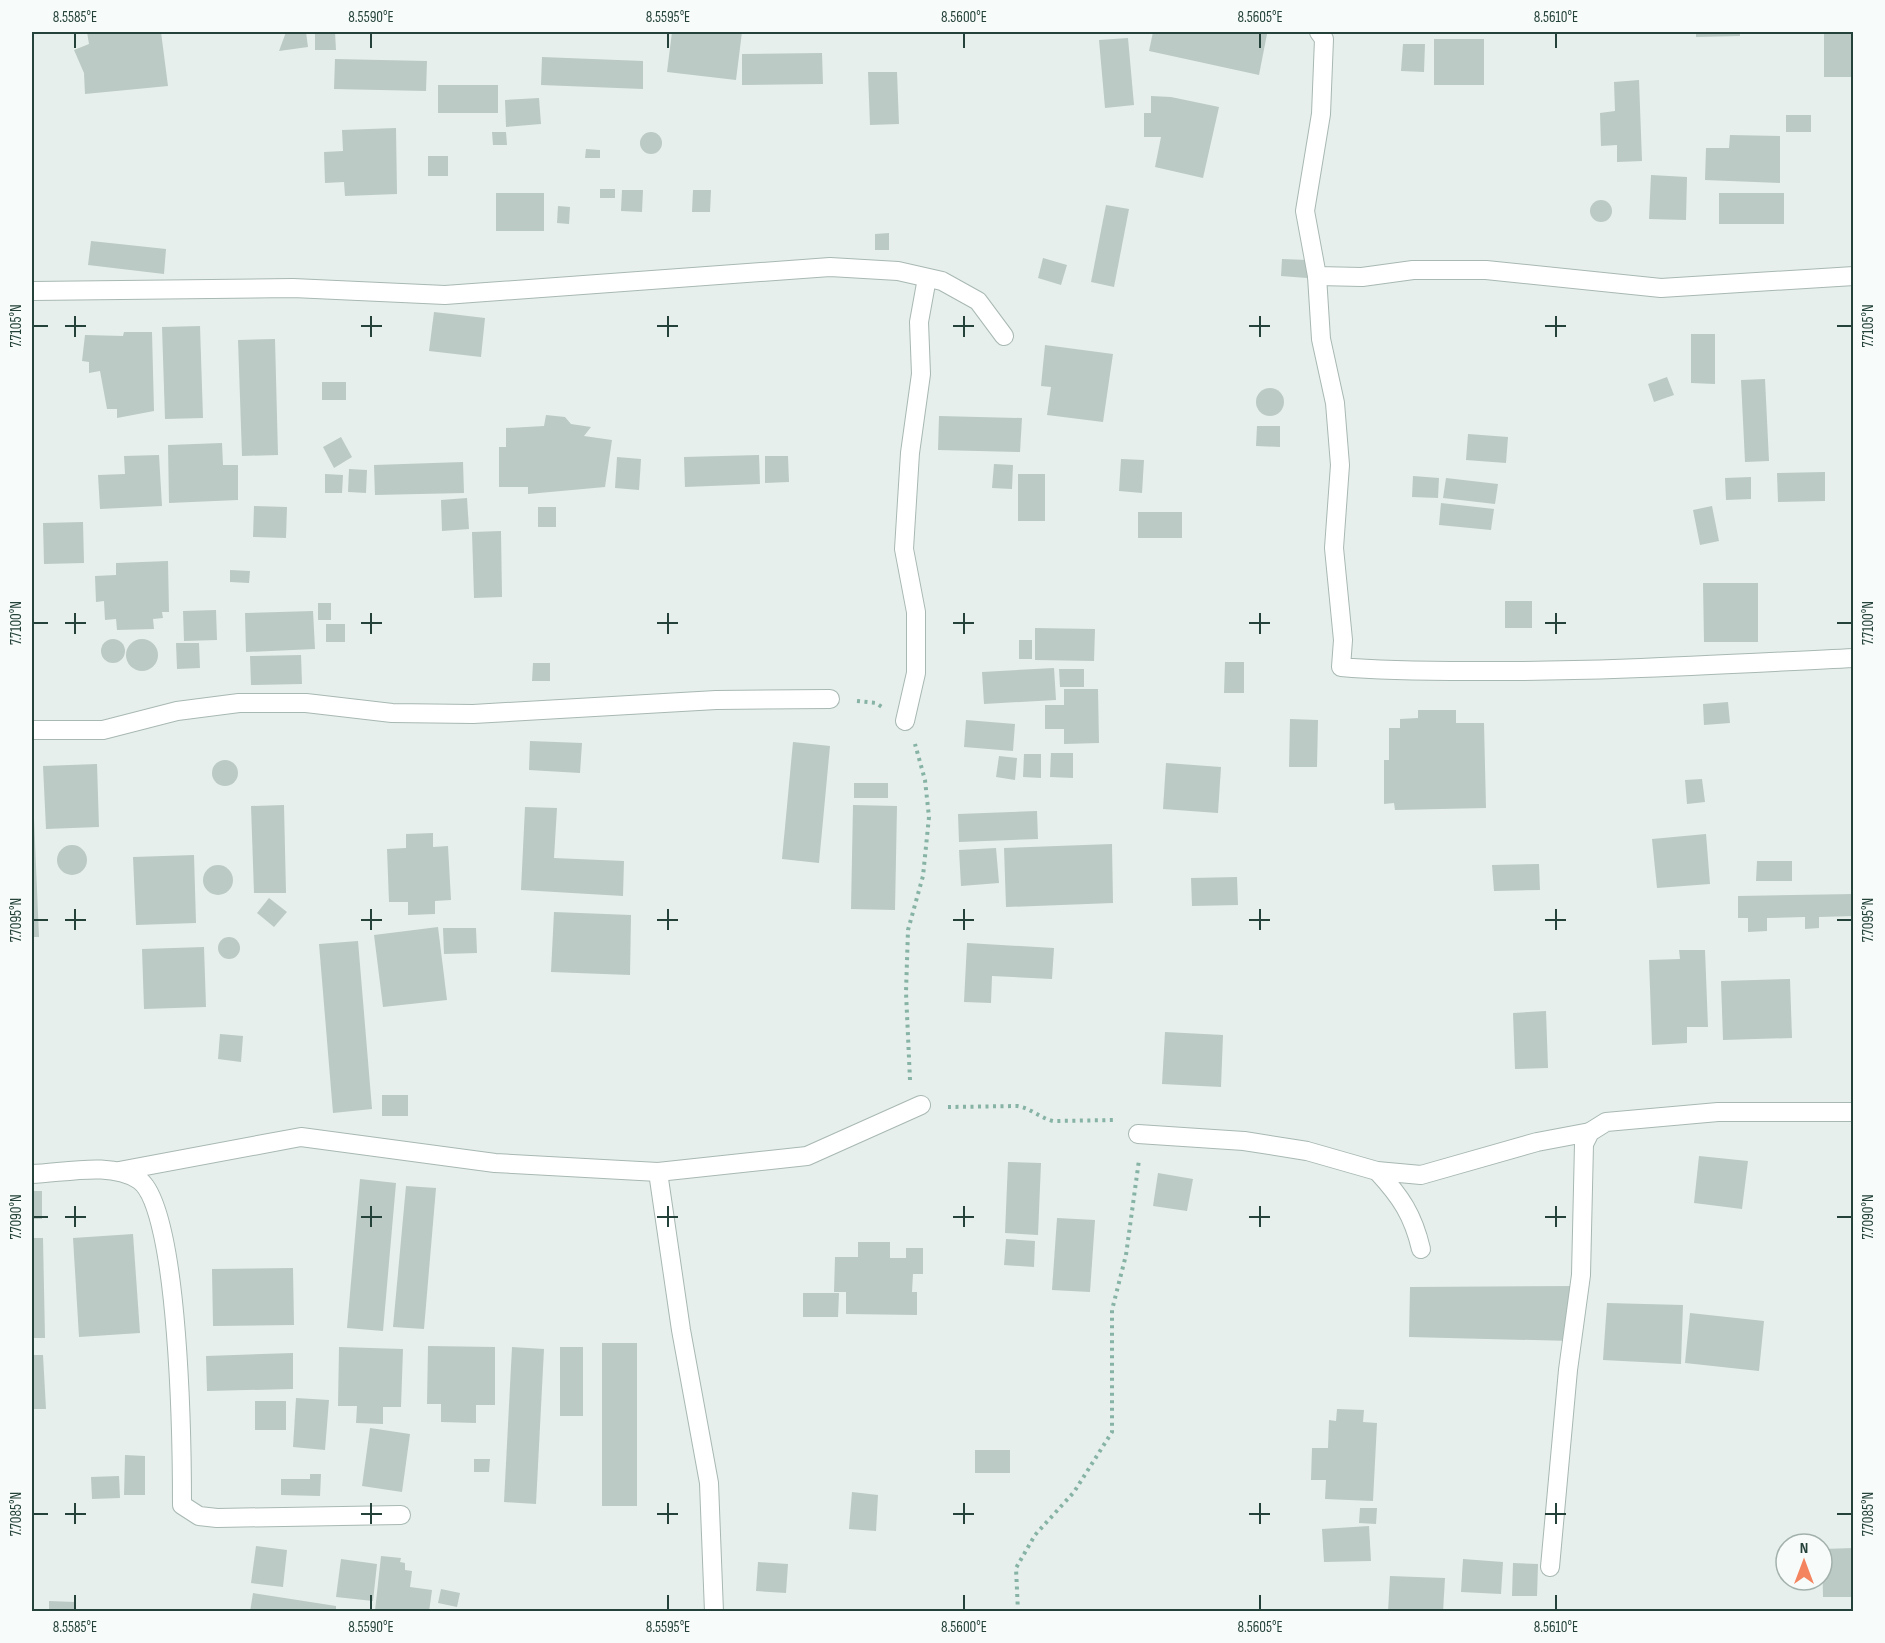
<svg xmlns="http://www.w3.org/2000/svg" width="1885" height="1643" font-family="'Sofia Sans Condensed',sans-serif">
  <rect width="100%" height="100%" fill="#e6efeb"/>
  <g fill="#bbcac4">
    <polygon points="87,32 161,32 168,86 85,94 84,73 74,50 89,44"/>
    <polygon points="286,32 306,32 308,47 279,51"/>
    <polygon points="315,32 335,32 336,50 315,50"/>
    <polygon points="672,32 742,32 736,80 667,72"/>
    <polygon points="1153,32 1255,32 1267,34 1259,75 1149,51"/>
    <polygon points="1696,32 1740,32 1740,36 1696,37"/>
    <rect x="1824" y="32" width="30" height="45"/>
    <polygon points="1128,38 1134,105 1105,108 1099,40"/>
    <rect x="1434" y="39" width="50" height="46"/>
    <polygon points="1403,44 1425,44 1424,72 1401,71"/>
    <polygon points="822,53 823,84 742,85 742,54"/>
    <polygon points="542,57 643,61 643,89 541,85"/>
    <polygon points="335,59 427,61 426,91 334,89"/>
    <polygon points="868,72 897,72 899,124 870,125"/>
    <polygon points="1639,80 1642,161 1617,162 1617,145 1601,146 1600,113 1615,111 1614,82"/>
    <rect x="438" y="85" width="60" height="28"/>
    <polygon points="1151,96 1171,97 1219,107 1203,178 1155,167 1161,137 1144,137 1144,113 1151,113"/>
    <polygon points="539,98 541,124 506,127 505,100"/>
    <rect x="1786" y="115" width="25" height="17"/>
    <polygon points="396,128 397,194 345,196 344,182 325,183 324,152 343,151 342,130"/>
    <circle cx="651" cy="143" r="11"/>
    <polygon points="492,132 506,132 507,145 493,145"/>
    <polygon points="1730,135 1780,136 1780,183 1705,180 1706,148 1729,148"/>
    <polygon points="586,149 600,150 600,158 585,158"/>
    <rect x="428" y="156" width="20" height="20"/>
    <polygon points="1651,175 1687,177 1686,220 1649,219"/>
    <rect x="600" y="189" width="15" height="9"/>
    <polygon points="622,190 643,190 642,212 621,211"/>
    <polygon points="693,190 711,190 710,212 692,212"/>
    <rect x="496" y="193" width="48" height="38"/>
    <rect x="1719" y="193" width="65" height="31"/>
    <circle cx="1601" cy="211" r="11"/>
    <polygon points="1106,205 1129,209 1114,287 1091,282"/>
    <polygon points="558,206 570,207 569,224 557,223"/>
    <polygon points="889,233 889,250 875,250 875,234"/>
    <polygon points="91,241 166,249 164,274 88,265"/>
    <polygon points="1043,258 1067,265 1061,285 1038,278"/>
    <polygon points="1282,259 1308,260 1307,278 1281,276"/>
    <polygon points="434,312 485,318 481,357 429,351"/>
    <polygon points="200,326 203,418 165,419 162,327"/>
    <polygon points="124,332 152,332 154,411 117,418 117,409 107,409 100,371 89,373 89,362 82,361 85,335 123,336"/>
    <polygon points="1691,334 1715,334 1715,384 1691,383"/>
    <polygon points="275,339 278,455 242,456 238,340"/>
    <polygon points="1045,345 1113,354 1103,422 1047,415 1051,387 1041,386"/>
    <polygon points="1667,377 1674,395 1654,402 1648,384"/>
    <polygon points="1765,379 1769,461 1745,462 1741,380"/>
    <rect x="322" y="382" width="24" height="18"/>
    <circle cx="1270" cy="402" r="14"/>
    <polygon points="546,415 565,417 571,424 591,427 584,436 612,440 605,487 528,494 528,487 499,487 499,447 506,447 506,428 544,426"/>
    <polygon points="939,416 1022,418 1020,452 938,450"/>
    <polygon points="1257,426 1280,426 1280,447 1256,446"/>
    <polygon points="1468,434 1508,437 1506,463 1466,460"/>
    <polygon points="341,437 352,457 334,468 323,447"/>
    <polygon points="222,443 223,465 238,465 238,500 169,503 168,445"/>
    <polygon points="159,455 162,506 100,509 98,475 125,474 124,456"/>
    <polygon points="759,455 760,484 685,487 684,457"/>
    <polygon points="765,456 788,456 789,482 765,483"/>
    <polygon points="617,457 641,459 639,490 615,488"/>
    <polygon points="1121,459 1144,460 1142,493 1119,491"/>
    <polygon points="463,462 464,493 375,495 374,465"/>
    <polygon points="994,464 1013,465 1012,489 992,488"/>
    <polygon points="349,469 367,470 366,493 348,492"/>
    <polygon points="1825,472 1825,501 1778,502 1777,473"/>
    <polygon points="325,474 343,475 342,493 325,493"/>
    <rect x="1018" y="474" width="27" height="47"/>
    <polygon points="1413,476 1439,478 1438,498 1412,497"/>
    <polygon points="1751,477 1751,499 1726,500 1725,478"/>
    <polygon points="1446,478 1498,484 1495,504 1443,498"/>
    <polygon points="467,498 469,529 442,531 441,500"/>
    <polygon points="1441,503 1494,509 1491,530 1439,525"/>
    <polygon points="254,506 287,507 286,538 253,537"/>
    <polygon points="1712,506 1719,541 1700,545 1693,510"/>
    <rect x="538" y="507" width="18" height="20"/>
    <rect x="1138" y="512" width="44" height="26"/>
    <polygon points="83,522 84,563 44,564 43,523"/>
    <polygon points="501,531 502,597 474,598 472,532"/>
    <polygon points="168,561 169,612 162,612 163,618 153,619 154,629 117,630 116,619 105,620 104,601 96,602 95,576 116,575 116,563"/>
    <polygon points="230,570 250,571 249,583 230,582"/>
    <polygon points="1703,583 1758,583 1758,642 1704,642"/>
    <rect x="1505" y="601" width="27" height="27"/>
    <rect x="318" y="603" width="13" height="17"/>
    <polygon points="216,610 217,640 184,641 183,611"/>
    <polygon points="313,611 315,649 246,652 245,613"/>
    <rect x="326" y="624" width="19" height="18"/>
    <polygon points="1035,628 1095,629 1094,661 1035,660"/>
    <circle cx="113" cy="651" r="12"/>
    <circle cx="142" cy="655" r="16"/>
    <rect x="1019" y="640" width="13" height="19"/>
    <polygon points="176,643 199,643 200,668 177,669"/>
    <polygon points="301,655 302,684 251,685 250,656"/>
    <polygon points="1225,662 1244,662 1244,693 1224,693"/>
    <polygon points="533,663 550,663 550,681 532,681"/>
    <polygon points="1054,668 1056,700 984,704 982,672"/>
    <polygon points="1059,669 1084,669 1084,687 1060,687"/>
    <polygon points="1064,689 1098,689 1099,743 1064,744 1064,729 1045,729 1045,705 1064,705"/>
    <polygon points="1728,702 1730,723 1704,725 1703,704"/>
    <polygon points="1418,710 1456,710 1456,723 1484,723 1486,808 1395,810 1394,803 1384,804 1384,760 1389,760 1389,728 1400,728 1400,719 1418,718"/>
    <polygon points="1290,719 1318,720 1317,767 1289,767"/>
    <polygon points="966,720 1015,724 1013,751 964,747"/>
    <polygon points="530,741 582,743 580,773 529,770"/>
    <polygon points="793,742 830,746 819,863 782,859"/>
    <polygon points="1051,753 1073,753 1073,778 1050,777"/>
    <polygon points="1024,754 1041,754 1041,778 1023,777"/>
    <polygon points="999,756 1017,758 1015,780 996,777"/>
    <circle cx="225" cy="773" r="13"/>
    <polygon points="1166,763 1221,767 1218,813 1163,809"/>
    <polygon points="97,764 99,827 46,829 43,766"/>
    <polygon points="32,771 39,937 32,937"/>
    <polygon points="1702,779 1705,802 1687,804 1685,780"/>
    <rect x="854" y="783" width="34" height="15"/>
    <polygon points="284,805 286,893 254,893 251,806"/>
    <polygon points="853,805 897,806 895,910 851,909"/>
    <polygon points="525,807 557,808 554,858 624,861 623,896 521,890"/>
    <polygon points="1037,811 1038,839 959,842 958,814"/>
    <polygon points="433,833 433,847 448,846 451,900 435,901 435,914 408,915 408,902 389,902 387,849 406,848 406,834"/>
    <polygon points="1706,834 1710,884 1657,888 1652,839"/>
    <polygon points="1112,844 1113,903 1006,907 1004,848"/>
    <circle cx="72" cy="860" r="15"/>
    <polygon points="996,848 999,883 961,886 959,850"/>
    <polygon points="194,855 196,923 136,925 133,857"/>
    <polygon points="1757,861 1792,861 1792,881 1756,881"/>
    <polygon points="1539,864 1540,890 1494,891 1492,865"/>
    <circle cx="218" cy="880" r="15"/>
    <polygon points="1237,877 1238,905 1192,906 1191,878"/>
    <polygon points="1854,894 1854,916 1819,917 1819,928 1805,929 1805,917 1767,918 1767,931 1748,932 1748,918 1738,918 1738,896"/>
    <polygon points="269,898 287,912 274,927 257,913"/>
    <polygon points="554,912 631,915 630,975 551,972"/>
    <polygon points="438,927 447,1000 383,1007 374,935"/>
    <polygon points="443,928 476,928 477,953 444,954"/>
    <circle cx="229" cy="948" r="11"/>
    <polygon points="358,941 372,1109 333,1113 319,944"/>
    <polygon points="967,943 1054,948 1052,979 992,976 991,1003 964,1002"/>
    <polygon points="204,947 206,1007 144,1009 142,949"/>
    <polygon points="1679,950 1705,950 1708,1027 1687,1027 1687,1043 1652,1045 1649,960 1680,959"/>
    <polygon points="1790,979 1792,1038 1723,1040 1721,981"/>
    <polygon points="1546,1011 1548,1068 1515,1069 1513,1013"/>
    <polygon points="1165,1032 1223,1035 1221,1087 1162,1084"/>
    <polygon points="220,1034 243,1036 241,1062 218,1059"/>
    <rect x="382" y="1095" width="26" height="21"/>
    <polygon points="1699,1156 1748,1161 1742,1209 1694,1203"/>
    <polygon points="1008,1162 1041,1163 1038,1235 1005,1233"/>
    <polygon points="1158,1173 1193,1179 1187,1211 1153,1206"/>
    <polygon points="360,1179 396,1183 383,1331 347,1328"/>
    <polygon points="406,1186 436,1188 424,1329 393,1327"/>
    <rect x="32" y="1191" width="10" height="28"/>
    <polygon points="1057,1218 1095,1220 1090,1292 1052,1290"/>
    <polygon points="133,1234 140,1333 79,1337 73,1238"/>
    <polygon points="32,1238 43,1238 45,1338 32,1338"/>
    <polygon points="1006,1239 1035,1241 1034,1267 1004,1265"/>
    <polygon points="858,1242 890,1242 890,1258 906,1258 906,1248 923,1248 923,1274 913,1274 912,1292 917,1292 917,1315 846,1314 846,1292 834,1292 835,1257 858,1257"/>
    <polygon points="293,1268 294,1325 213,1326 212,1269"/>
    <polygon points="1573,1286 1571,1341 1409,1337 1410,1287"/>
    <polygon points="803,1293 839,1293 838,1317 803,1317"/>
    <polygon points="1607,1303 1683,1305 1681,1364 1603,1360"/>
    <polygon points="1690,1313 1764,1321 1759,1371 1685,1363"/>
    <rect x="602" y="1343" width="35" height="163"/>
    <polygon points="428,1346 495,1347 495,1405 476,1405 476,1423 441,1422 441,1404 427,1404"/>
    <polygon points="339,1347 403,1349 401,1407 383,1407 383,1424 356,1423 357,1406 338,1406"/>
    <polygon points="512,1347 544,1349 536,1504 504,1502"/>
    <rect x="560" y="1347" width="23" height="69"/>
    <polygon points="293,1353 293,1389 207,1391 206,1356"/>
    <polygon points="32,1355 43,1355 46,1409 32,1409"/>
    <polygon points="296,1398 329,1400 325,1450 293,1447"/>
    <rect x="255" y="1401" width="31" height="29"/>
    <polygon points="1337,1409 1364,1410 1363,1422 1377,1423 1373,1501 1325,1499 1326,1480 1311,1480 1312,1448 1328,1448 1329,1420 1336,1421"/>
    <polygon points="370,1428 410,1434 402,1492 362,1486"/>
    <rect x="975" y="1450" width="35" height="23"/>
    <polygon points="125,1455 145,1456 145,1495 124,1495"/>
    <polygon points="474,1459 490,1459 489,1472 474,1472"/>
    <polygon points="310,1474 321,1474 320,1496 281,1495 281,1479 310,1479"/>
    <polygon points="119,1476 120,1498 92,1499 91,1477"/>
    <polygon points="852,1492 878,1495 876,1531 849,1529"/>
    <polygon points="1360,1508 1377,1508 1376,1524 1359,1523"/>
    <polygon points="1369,1526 1371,1561 1324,1562 1322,1529"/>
    <polygon points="256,1546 287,1550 283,1587 251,1583"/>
    <polygon points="1854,1548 1854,1597 1823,1597 1822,1549"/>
    <polygon points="381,1556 401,1558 400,1562 405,1563 405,1570 412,1571 410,1587 432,1590 429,1612 375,1611"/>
    <polygon points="341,1559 377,1564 373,1601 336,1597"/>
    <polygon points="1463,1559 1503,1562 1501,1594 1461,1592"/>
    <polygon points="758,1562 788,1564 786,1593 756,1591"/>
    <polygon points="1513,1563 1538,1564 1537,1596 1512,1596"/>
    <polygon points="1390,1576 1445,1578 1443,1612 1388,1612"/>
    <polygon points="441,1589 460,1593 457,1607 438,1603"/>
    <polygon points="253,1593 336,1606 336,1612 250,1612"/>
    <polygon points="49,1601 75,1602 75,1612 49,1612"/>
  </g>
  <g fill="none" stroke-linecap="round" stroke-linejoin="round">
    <defs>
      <g id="minor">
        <polyline points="1319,32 1324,39 1321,114 1305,211 1317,276 1362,277 1413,270 1486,270 1661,288 1854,276"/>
        <path d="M1317,276L1321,339L1335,403L1340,465L1334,548L1343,640L1341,667C1385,671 1428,671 1472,671C1600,672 1726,664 1854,658"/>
        <polyline points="32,291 293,288 445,295 830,267 898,271 942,281 978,301 1004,336"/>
        <polyline points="905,721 916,673 916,612 904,549 910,453 921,374 919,322 927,278"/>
        <polyline points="32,730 103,730 177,711 239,703 306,703 392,713 473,714 716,700 830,699"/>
        <polyline points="1138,1134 1244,1141 1307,1151 1377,1171 1421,1175 1537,1142 1590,1132"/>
        <polyline points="119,1171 301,1137 495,1163 658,1172 807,1156 921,1105"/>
        <path d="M1377,1171C1401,1197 1413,1215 1421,1249"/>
        <polyline points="658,1172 681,1330 709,1483 714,1612"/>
        <path d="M32,1174C64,1173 111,1161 139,1180C180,1208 182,1451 182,1505L199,1516L217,1518L401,1515"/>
        <polyline points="1550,1567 1568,1370 1581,1275 1584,1144 1590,1132 1606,1122 1718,1112 1854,1112"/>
      </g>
    </defs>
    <use href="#minor" stroke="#a8b8b2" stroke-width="20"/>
    <g stroke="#86b3a5" stroke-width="4" stroke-dasharray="3 4.5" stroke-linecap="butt">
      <polyline points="857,701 876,703 882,707"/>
      <polyline points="910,1080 906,992 908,930 923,876 929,817 925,780 915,744"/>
      <path d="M948,1107L1017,1106C1031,1108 1040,1118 1053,1121L1117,1120"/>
      <polyline points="1018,1612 1016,1568 1035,1535 1074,1492 1112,1432 1112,1310 1126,1255 1139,1160"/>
    </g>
    <use href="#minor" stroke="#fff" stroke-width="18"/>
  </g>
  <path fill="none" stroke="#24423a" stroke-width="2" d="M75,33V48M371,33V48M668,33V48M964,33V48M1260,33V48M1556,33V48M75,316V337M371,316V337M668,316V337M964,316V337M1260,316V337M1556,316V337M33,326H48M65,326H86M361,326H382M657,326H678M953,326H974M1249,326H1270M1545,326H1566M1837,326H1852M75,613V634M371,613V634M668,613V634M964,613V634M1260,613V634M1556,613V634M33,623H48M65,623H86M361,623H382M657,623H678M953,623H974M1249,623H1270M1545,623H1566M1837,623H1852M75,909V930M371,909V930M668,909V930M964,909V930M1260,909V930M1556,909V930M33,920H48M65,920H86M361,920H382M657,920H678M953,920H974M1249,920H1270M1545,920H1566M1837,920H1852M75,1206V1227M371,1206V1227M668,1206V1227M964,1206V1227M1260,1206V1227M1556,1206V1227M33,1217H48M65,1217H86M361,1217H382M657,1217H678M953,1217H974M1249,1217H1270M1545,1217H1566M1837,1217H1852M75,1503V1524M371,1503V1524M668,1503V1524M964,1503V1524M1260,1503V1524M1556,1503V1524M33,1514H48M65,1514H86M361,1514H382M657,1514H678M953,1514H974M1249,1514H1270M1545,1514H1566M1837,1514H1852M75,1595V1610M371,1595V1610M668,1595V1610M964,1595V1610M1260,1595V1610M1556,1595V1610"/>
  <rect width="1885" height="1643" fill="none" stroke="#f7fbf9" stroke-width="66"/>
  <g transform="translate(1804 1562)"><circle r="28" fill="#f7fbf9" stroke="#a3b1ad" stroke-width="1.5"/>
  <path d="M0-4.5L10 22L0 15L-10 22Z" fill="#f4845f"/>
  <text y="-9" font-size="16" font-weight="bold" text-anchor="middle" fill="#24423a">N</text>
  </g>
  <rect x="33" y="33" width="1819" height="1577" fill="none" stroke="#24423a" stroke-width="2"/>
  <g font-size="15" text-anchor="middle" fill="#24423a">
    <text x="75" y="22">8.5585°E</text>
    <text x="371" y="22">8.5590°E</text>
    <text x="668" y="22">8.5595°E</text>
    <text x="964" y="22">8.5600°E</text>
    <text x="1260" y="22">8.5605°E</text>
    <text x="1556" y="22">8.5610°E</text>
    <text transform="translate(16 326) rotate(-90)" y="5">7.7105°N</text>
    <text transform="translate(1868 326) rotate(-90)" y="5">7.7105°N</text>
    <text transform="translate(16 623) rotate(-90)" y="5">7.7100°N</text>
    <text transform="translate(1868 623) rotate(-90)" y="5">7.7100°N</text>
    <text transform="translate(16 920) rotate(-90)" y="5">7.7095°N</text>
    <text transform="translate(1868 920) rotate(-90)" y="5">7.7095°N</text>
    <text transform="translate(16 1217) rotate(-90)" y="5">7.7090°N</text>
    <text transform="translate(1868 1217) rotate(-90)" y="5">7.7090°N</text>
    <text transform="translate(16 1514) rotate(-90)" y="5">7.7085°N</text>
    <text transform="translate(1868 1514) rotate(-90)" y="5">7.7085°N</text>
    <text x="75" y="1632">8.5585°E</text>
    <text x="371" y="1632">8.5590°E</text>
    <text x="668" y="1632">8.5595°E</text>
    <text x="964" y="1632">8.5600°E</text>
    <text x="1260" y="1632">8.5605°E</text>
    <text x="1556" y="1632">8.5610°E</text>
  </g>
</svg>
